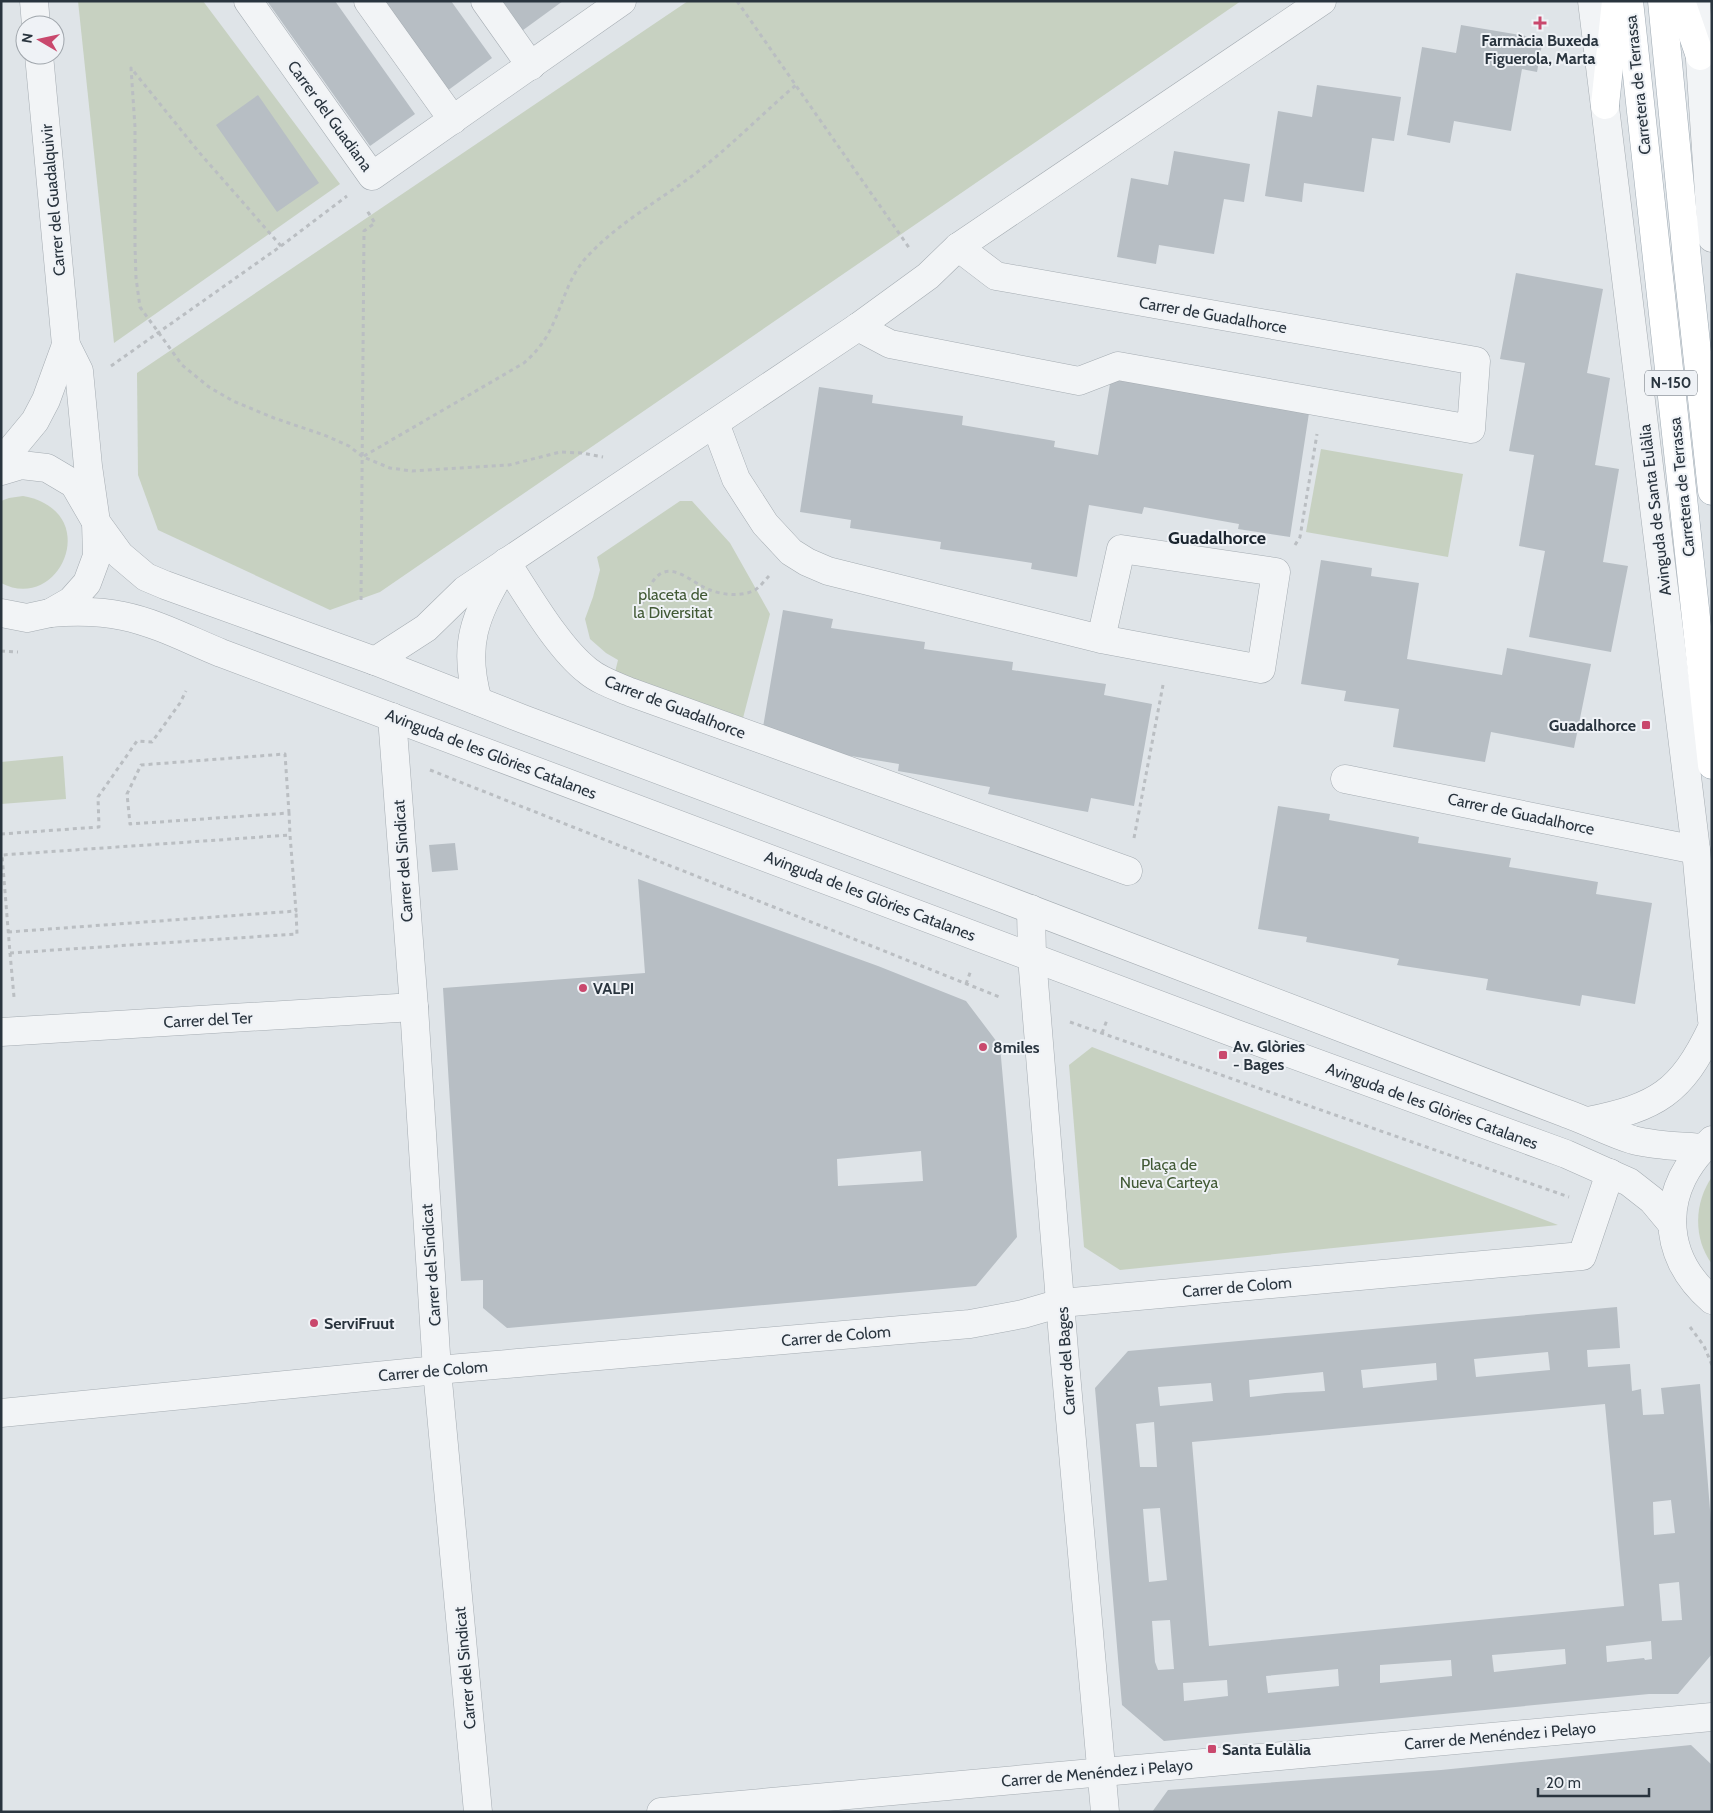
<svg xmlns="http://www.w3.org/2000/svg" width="1713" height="1813" font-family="Cabin,sans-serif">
  <rect width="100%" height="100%" fill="#dfe4e8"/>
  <g fill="#c7d1c1">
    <polygon points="78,1 203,1 340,184 114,343"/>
    <polygon points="688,1 1241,1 380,592 330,610 158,530 138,475 137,373"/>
    <polygon points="1321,449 1463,474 1448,557 1306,532"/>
    <path d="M23,496C105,511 60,614 1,583V501L9,498Z"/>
    <polygon points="680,501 692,501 730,543 770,614 743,718 614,676 618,660 606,653 590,639 585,619 593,597 600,570 597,557"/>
    <polygon points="63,756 66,799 1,804 1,762"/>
    <polygon points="1092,1047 1558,1225 1120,1270 1084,1247 1069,1065"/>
    <path d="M1712,1177V1264C1693,1239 1694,1202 1712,1177Z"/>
  </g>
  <g fill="#b7bec4" fill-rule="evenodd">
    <polygon points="267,1 335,1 415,114 370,146"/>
    <polygon points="383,1 451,1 492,58 447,91"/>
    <polygon points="497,1 563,1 519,33"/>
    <polygon points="1461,25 1543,39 1537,72 1522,69 1511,131 1454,121 1450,143 1407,135 1422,47 1456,53"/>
    <polygon points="1317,85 1401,97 1394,141 1372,138 1364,192 1304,183 1302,202 1265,196 1278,111 1312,117"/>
    <polygon points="258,95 319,183 277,212 216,125"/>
    <polygon points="1174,151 1250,164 1244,202 1224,199 1214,254 1159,245 1156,264 1117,257 1131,178 1168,185"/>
    <polygon points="1516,273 1603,289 1587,373 1610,378 1595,465 1619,469 1603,562 1628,566 1611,652 1529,637 1545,551 1519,546 1534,455 1509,451 1525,363 1500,359"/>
    <polygon points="1112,372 1309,413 1290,537 1238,529 1239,524 1144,507 1142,514 1089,505 1077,577 1031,569 1032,563 940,549 941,542 850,528 851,520 800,512 819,387 873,395 872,403 963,416 962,425 1055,441 1054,447 1098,455"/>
    <polygon points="1321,560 1372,568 1371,576 1419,583 1407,659 1502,675 1507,648 1591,664 1574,748 1491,732 1485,762 1393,747 1399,709 1344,701 1346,691 1301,684"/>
    <polygon points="783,610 833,619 831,628 925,642 924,649 1013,662 1012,670 1106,684 1104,695 1152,704 1134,806 1091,798 1088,812 988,794 990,787 898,771 899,764 809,749 810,742 762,733"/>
    <polygon points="1278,806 1330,814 1329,820 1419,837 1418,843 1511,858 1509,867 1598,882 1596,894 1652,903 1635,1004 1582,995 1580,1006 1486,990 1488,979 1397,965 1399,959 1306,942 1307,937 1258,929"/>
    <polygon points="455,843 458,870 432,872 429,845"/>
    <path d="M638,879L878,966L966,1001L1000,1046L1017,1237L976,1286L507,1328L483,1308V1280L461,1281L443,988L645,973ZM921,1151L923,1181L838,1186L837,1159Z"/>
    <path d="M1617,1307L1620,1348L1587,1350L1588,1367L1630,1364L1632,1391L1641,1389L1643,1415L1664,1414L1661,1388L1700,1384L1712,1535V1654L1678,1694H1649L1164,1741L1122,1705L1095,1388L1128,1351ZM1548,1352L1550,1370L1476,1377L1474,1359ZM1436,1363L1437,1380L1363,1388L1361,1370ZM1323,1372L1325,1391L1285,1393L1250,1397L1249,1380ZM1211,1383L1213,1401L1160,1406L1158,1387ZM1605,1404L1624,1606L1209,1646L1192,1442ZM1154,1422L1157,1467H1140L1136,1424ZM1671,1500L1675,1533L1654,1535L1653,1502ZM1160,1508L1167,1580L1149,1582L1143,1509ZM1679,1582L1682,1620L1662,1621L1659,1584ZM1170,1620L1174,1669L1158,1670L1155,1662L1152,1621ZM1651,1641L1652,1659L1645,1660L1644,1658L1607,1662L1606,1646ZM1565,1649L1566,1664L1494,1672L1492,1655ZM1451,1660L1452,1676L1380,1683V1665ZM1338,1669L1339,1686L1268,1693L1266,1676ZM1227,1680L1228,1696L1184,1701L1183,1683Z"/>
    <polygon points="1691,1745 1712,1765 1712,1812 1152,1812 1168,1790 1441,1770"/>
  </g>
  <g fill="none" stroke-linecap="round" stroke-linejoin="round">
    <defs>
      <g id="street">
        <polyline points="34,1 36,25"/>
        <polyline points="248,1 372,176 622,1"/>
        <polyline points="368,1 453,120"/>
        <polyline points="485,1 531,66"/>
        <polyline points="1592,1 1696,850 1712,1020"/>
        <polyline points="1696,1 1712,238"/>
        <polyline points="858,327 890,344 1079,381 1118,366 1471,429 1476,361 996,276 958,247"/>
        <polyline points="715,423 736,479 765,524 791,552 807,562 828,571 1101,639 1261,669 1276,572 1121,549 1101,639"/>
        <polyline points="1,462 35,421 46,400 66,345"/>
        <path d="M1,471L21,465L47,468L74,484L96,522L120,555L146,577L165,585L375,661L523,719L996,896L1565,1113C1588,1121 1610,1133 1633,1140C1656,1146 1679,1146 1703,1148"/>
        <path d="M506,562C528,595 558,648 588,671C600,681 616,686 630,692L1128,871"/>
        <polyline points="1,613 27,618 50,613 71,601 87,583 97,556 96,522 88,466 79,371 66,345 39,55"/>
        <path d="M50,613C75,611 99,611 123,616C157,623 189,640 221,653L1234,1033L1566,1154L1629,1182L1652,1200L1672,1224"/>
        <polyline points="375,661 426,628 465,590 858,327 928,276 958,247 1322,1"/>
        <path d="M478,701C462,645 475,616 503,568"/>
        <polyline points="392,717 414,1007 437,1370 478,1812"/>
        <polyline points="1345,779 1696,850"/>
        <polyline points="1031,909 1032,957 1064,1351 1105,1812"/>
        <polyline points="1,1032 414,1007"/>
        <path d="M1588,1121C1657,1107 1681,1093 1712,1028"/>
        <path d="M1712,1140C1660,1186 1658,1254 1712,1300"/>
        <polyline points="1,1413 437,1370 970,1324 1023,1314 1061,1303 1582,1256 1610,1173"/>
        <polyline points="661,1812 1712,1717"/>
      </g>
      <g id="primary">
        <polyline points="1629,1 1712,765"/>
        <polyline points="1662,1 1688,269 1712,491"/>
        <polyline points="1681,1 1700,56"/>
        <polyline points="1605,105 1616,1"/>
      </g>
    </defs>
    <use href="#street" stroke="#a5acb2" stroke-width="29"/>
    <use href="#primary" stroke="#9faab3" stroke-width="29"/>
    <g stroke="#babec2" stroke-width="3" stroke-dasharray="4 4" stroke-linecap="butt">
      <polyline points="737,1 910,249"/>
      <polyline points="281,246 198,151 131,68 135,127 135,246 136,278 140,307 182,365 209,387 233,401 274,418 324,435 349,446 363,457 390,468 412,471 509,465 560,452 582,453 603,457"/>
      <polyline points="111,366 281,246 347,196"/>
      <path d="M364,456L524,363C534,354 542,345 548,334C562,309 566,281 585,259C616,224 659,201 696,173C731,146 762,114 796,85"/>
      <polyline points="1295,545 1300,537 1317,434"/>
      <polyline points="361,600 364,231 375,223 366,209"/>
      <path d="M639,611C644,599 649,582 660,574C676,564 695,585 710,590C723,595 742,597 755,590C760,587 765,580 769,576"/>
      <polyline points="1,651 18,652"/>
      <polyline points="430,770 1002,998"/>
      <polyline points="289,813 285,754 141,765 127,794 130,824 289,813 290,835"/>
      <polyline points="1,834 99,827 98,797 137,741 152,742 180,703 186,691"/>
      <polyline points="1134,838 1163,685"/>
      <polyline points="8,932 296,911 290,835 2,855 10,953 297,934 296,911"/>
      <polyline points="10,953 14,997"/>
      <polyline points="966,984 971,970"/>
      <polyline points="1070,1022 1569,1197"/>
      <polyline points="1102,1033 1107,1020"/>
      <polyline points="1690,1327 1704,1346 1712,1365"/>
    </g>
    <use href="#street" stroke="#f2f4f6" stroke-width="28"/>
    <use href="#primary" stroke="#fff" stroke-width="28"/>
  </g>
  <g fill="#c9486d" stroke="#eff2f6" stroke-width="2">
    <path d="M1537.5 15.5h5v5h5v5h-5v5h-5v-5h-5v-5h5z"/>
    <rect x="1641" y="720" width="10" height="10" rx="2.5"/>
    <circle cx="583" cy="988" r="5"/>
    <circle cx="983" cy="1047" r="5"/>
    <rect x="1218" y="1050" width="10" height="10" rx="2.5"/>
    <circle cx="314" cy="1323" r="5"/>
    <rect x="1207" y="1744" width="10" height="10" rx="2.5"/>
  </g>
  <g text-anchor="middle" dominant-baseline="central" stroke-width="4" stroke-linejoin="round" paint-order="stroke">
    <rect fill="#eff2f6" stroke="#646d75" stroke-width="1" x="1645" y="370.5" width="52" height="25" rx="4"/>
    <g font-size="15" font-weight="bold" fill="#29343e">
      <text x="1671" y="383">N-150</text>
    </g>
    <g font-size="16" font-weight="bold" fill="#29343e" stroke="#eff2f6" text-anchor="start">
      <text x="1540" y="40" text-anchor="middle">Farmàcia Buxeda<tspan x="1540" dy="18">Figuerola, Marta</tspan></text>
      <text x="1636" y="725" text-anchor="end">Guadalhorce</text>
      <text x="593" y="988">VALPI</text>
      <text x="1233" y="1046">Av. Glòries<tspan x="1233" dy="18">- Bages</tspan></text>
      <text x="993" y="1047">8miles</text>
      <text x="324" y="1323">ServiFruut</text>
      <text x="1222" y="1749">Santa Eulàlia</text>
    </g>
    <g font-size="16" fill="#29343e" stroke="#eff2f6">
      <text transform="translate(1638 85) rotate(-96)">Carretera de Terrassa</text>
      <text transform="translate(330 116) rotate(54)">Carrer del Guadiana</text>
      <text transform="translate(53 200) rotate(-95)">Carrer del Guadalquivir</text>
      <text transform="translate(1213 315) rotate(10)">Carrer de Guadalhorce</text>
      <text transform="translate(1682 487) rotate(-96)">Carretera de Terrassa</text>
      <text transform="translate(1655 510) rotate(-97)">Avinguda de Santa Eulàlia</text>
      <text transform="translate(675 707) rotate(21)">Carrer de Guadalhorce</text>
      <text transform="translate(491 754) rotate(21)">Avinguda de les Glòries Catalanes</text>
      <text transform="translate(1521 814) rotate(12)">Carrer de Guadalhorce</text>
      <text transform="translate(403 861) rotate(-94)">Carrer del Sindicat</text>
      <text transform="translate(870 896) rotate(21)">Avinguda de les Glòries Catalanes</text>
      <text transform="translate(208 1020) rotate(-3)">Carrer del Ter</text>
      <text transform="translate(1432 1106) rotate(20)">Avinguda de les Glòries Catalanes</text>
      <text transform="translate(431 1265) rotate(-94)">Carrer del Sindicat</text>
      <text transform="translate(1237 1287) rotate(-5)">Carrer de Colom</text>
      <text transform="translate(836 1336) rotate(-5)">Carrer de Colom</text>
      <text transform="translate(1066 1361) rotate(-94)">Carrer del Bages</text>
      <text transform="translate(433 1371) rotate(-5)">Carrer de Colom</text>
      <text transform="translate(465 1668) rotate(-95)">Carrer del Sindicat</text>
      <text transform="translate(1500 1736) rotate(-5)">Carrer de Menéndez i Pelayo</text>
      <text transform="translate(1097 1773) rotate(-5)">Carrer de Menéndez i Pelayo</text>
    </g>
    <g font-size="16" fill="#425a36" stroke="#eff2f6">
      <text x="673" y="594">placeta de<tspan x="673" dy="18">la Diversitat</tspan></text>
      <text x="1169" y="1164">Plaça de<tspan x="1169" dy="18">Nueva Carteya</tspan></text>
    </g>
    <g font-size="18" font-weight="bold" fill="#1b252f" stroke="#eff2f6">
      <text x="1217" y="538">Guadalhorce</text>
    </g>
  </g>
  <rect width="1713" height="1813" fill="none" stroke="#29343e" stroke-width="5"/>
  <g transform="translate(40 40) rotate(279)"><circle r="24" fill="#eff2f6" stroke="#a0a6ac"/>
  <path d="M0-4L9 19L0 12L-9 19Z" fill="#c9486d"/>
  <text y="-8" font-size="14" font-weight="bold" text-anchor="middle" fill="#29343e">N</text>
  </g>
  <path d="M1538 1788v8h111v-8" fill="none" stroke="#29343e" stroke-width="2.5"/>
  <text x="1546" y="1788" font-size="15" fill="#29343e" stroke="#eff2f6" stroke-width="4" paint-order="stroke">20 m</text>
</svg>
